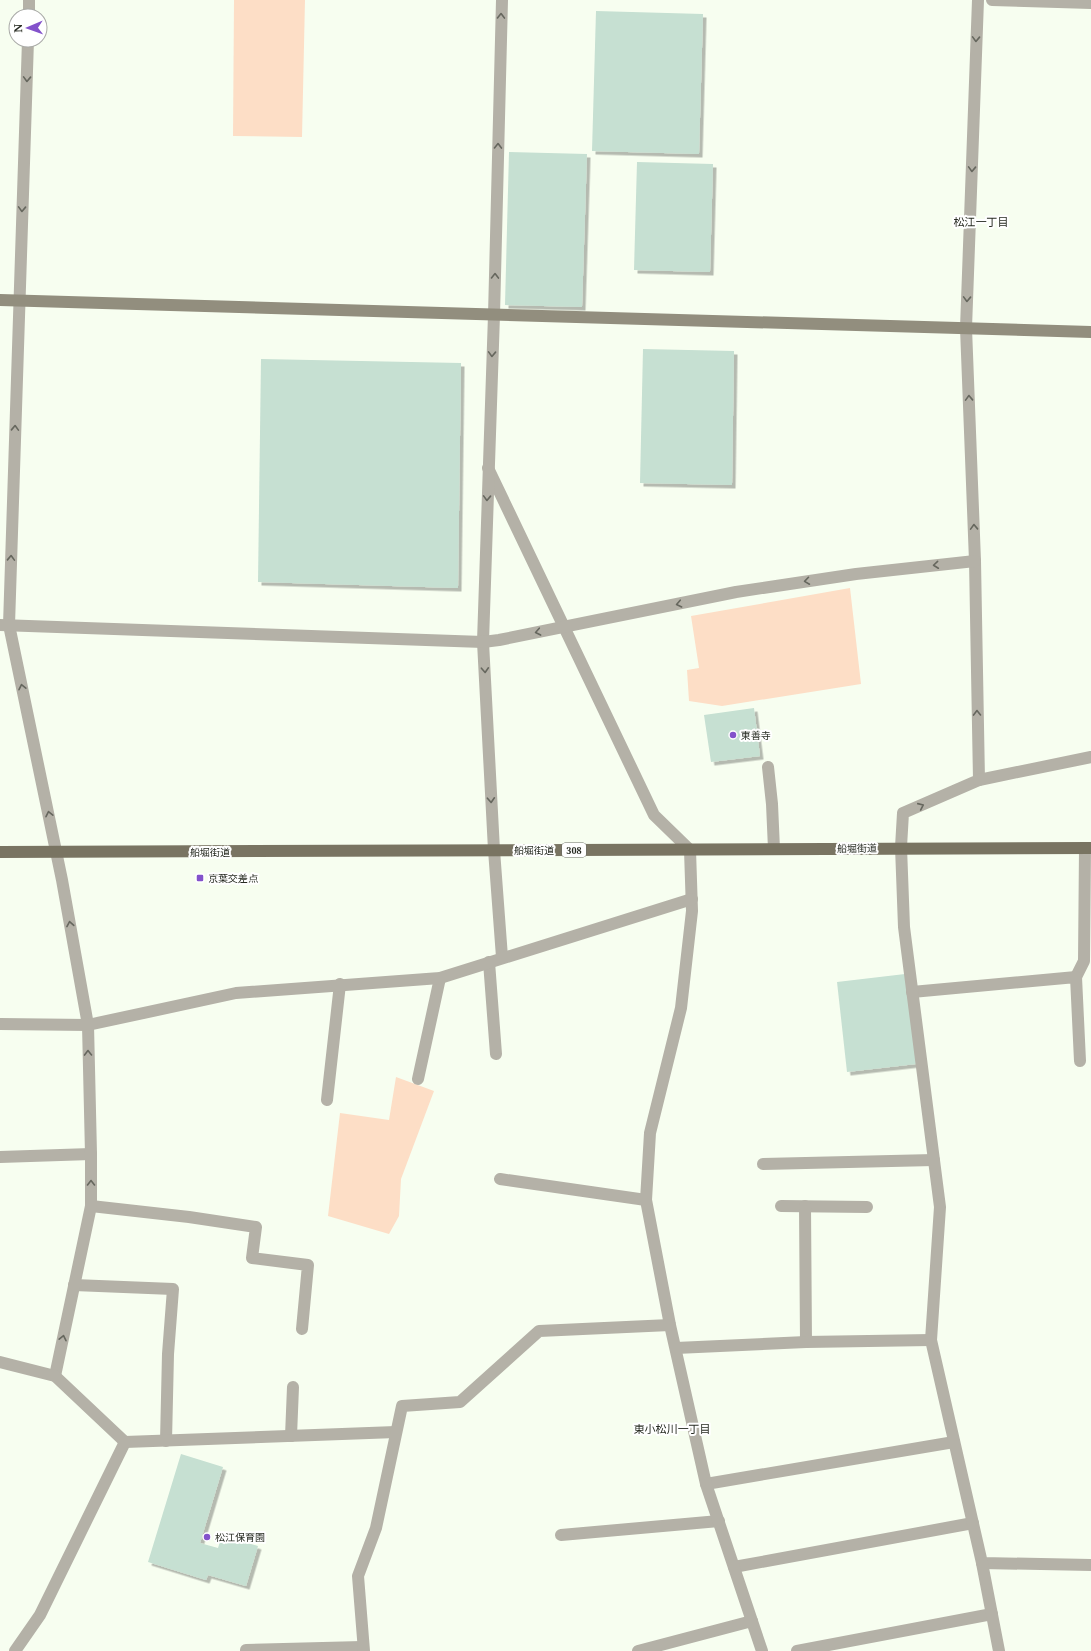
<svg xmlns="http://www.w3.org/2000/svg" width="1091" height="1651" font-family="'Noto Serif','Noto Sans JP',serif">
  <defs>
    <filter id="shadow"><feDropShadow dx="3.5" dy="3.5" stdDeviation="0" flood-color="#0004"/></filter>
  </defs>
  <rect width="100%" height="100%" fill="#f7fef0"/>
  <g fill="#fddec6">
    <polygon points="234,0 305,0 302,137 233,136"/>
    <polygon points="850,588 861,684 722,706 689,701 687,670 699,668 691,616"/>
    <polygon points="396,1077 434,1091 401,1179 399,1216 389,1234 328,1216 340,1113 389,1120"/>
  </g>
  <g fill="#c6e0d2" filter="url(#shadow)">
    <polygon points="596,11 703,14 699,154 592,151"/>
    <polygon points="509,152 587,154 582,307 505,305"/>
    <polygon points="637,162 713,164 710,272 634,270"/>
    <polygon points="643,349 734,351 732,485 640,483"/>
    <polygon points="261,359 461,363 458,588 258,582"/>
    <polygon points="754,708 760,756 711,762 704,715"/>
    <polygon points="905,974 916,1064 847,1072 837,982"/>
    <polygon points="181,1454 223,1467 200,1543 218,1548 222,1535 258,1546 246,1586 208,1575 206,1580 148,1562"/>
  </g>
  <g fill="none" stroke-linecap="round" stroke-linejoin="round">
    <g stroke="#b4b1a7" stroke-width="12">
      <polyline points="488,468 654,815 690,850"/>
      <polyline points="768,767 772,804 774,849"/>
      <polyline points="489,962 496,1054"/>
      <polyline points="1076,977 1084,961 1085,848"/>
      <polyline points="912,992 1076,977 1080,1061"/>
      <polyline points="418,1079 440,978"/>
      <polyline points="327,1100 340,984"/>
      <polyline points="0,1157 91,1154"/>
      <polyline points="763,1164 934,1160"/>
      <polyline points="500,1179 646,1200"/>
      <polyline points="91,1206 189,1217 256,1227 252,1258 308,1265 302,1329"/>
      <polyline points="781,1206 867,1207"/>
      <polyline points="805,1206 806,1342"/>
      <polyline points="74,1285 173,1289 168,1354 166,1441"/>
      <polyline points="676,1348 806,1342 931,1340"/>
      <polyline points="291,1436 293,1387"/>
      <polyline points="706,1484 954,1442"/>
      <polyline points="561,1535 719,1521"/>
      <polyline points="734,1567 973,1523"/>
      <polyline points="246,1650 362,1647"/>
      <polyline points="797,1651 992,1614"/>
    </g>
    <g stroke="#b4b1a7" stroke-width="12">
      <polyline points="502,0 494,315 483,642 494,850 502,957"/>
      <polyline points="978,0 966,328 975,561 979,780 903,813 901,847 904,927 940,1207 931,1340 982,1563 1091,1565"/>
      <polyline points="992,0 1091,3"/>
      <polyline points="29,16 29,0"/>
      <polyline points="28,40 9,625 62,880 88,1025 91,1154 91,1206 55,1376"/>
      <polyline points="0,625 483,642 499,640 736,592 856,574 975,561"/>
      <polyline points="979,780 1091,757"/>
      <polyline points="690,850 692,911 681,1008 650,1133 646,1200 670,1325 706,1484 762,1651"/>
      <polyline points="0,1024 88,1025 236,993 440,978 692,899"/>
      <polyline points="0,1362 55,1376 125,1442 396,1432"/>
      <polyline points="982,1563 999,1651"/>
      <polyline points="15,1651 40,1615 125,1442"/>
      <polyline points="364,1651 358,1576 376,1528 402,1406 460,1402 539,1331 670,1325"/>
      <polyline points="638,1651 752,1621"/>
    </g>
    <polyline stroke="#928e7e" stroke-width="12" points="0,300 1091,332"/>
    <polyline stroke="#797462" stroke-width="12" points="0,852 1091,848"/>
  </g>
  <defs><path id="oneway-chevron" d="M-2-3.5L2.5 0L-2 3.5" fill="none" stroke-width="1.6" stroke-linecap="round" stroke-linejoin="round"/></defs>
  <g stroke="#66675e">
    <use href="#oneway-chevron" transform="translate(501 16) rotate(-89)"/>
    <use href="#oneway-chevron" transform="translate(976 39) rotate(92)"/>
    <use href="#oneway-chevron" transform="translate(27 79) rotate(92)"/>
    <use href="#oneway-chevron" transform="translate(498 146) rotate(-89)"/>
    <use href="#oneway-chevron" transform="translate(972 169) rotate(92)"/>
    <use href="#oneway-chevron" transform="translate(22 209) rotate(92)"/>
    <use href="#oneway-chevron" transform="translate(495 276) rotate(-89)"/>
    <use href="#oneway-chevron" transform="translate(967 299) rotate(92)"/>
    <use href="#oneway-chevron" transform="translate(492 354) rotate(92)"/>
    <use href="#oneway-chevron" transform="translate(969 398) rotate(-92)"/>
    <use href="#oneway-chevron" transform="translate(15 428) rotate(-88)"/>
    <use href="#oneway-chevron" transform="translate(487 498) rotate(92)"/>
    <use href="#oneway-chevron" transform="translate(974 527) rotate(-92)"/>
    <use href="#oneway-chevron" transform="translate(11 558) rotate(-88)"/>
    <use href="#oneway-chevron" transform="translate(936 565) rotate(174)"/>
    <use href="#oneway-chevron" transform="translate(807 581) rotate(172)"/>
    <use href="#oneway-chevron" transform="translate(679 604) rotate(168)"/>
    <use href="#oneway-chevron" transform="translate(538 632) rotate(169)"/>
    <use href="#oneway-chevron" transform="translate(485 670) rotate(87)"/>
    <use href="#oneway-chevron" transform="translate(22 687) rotate(-102)"/>
    <use href="#oneway-chevron" transform="translate(977 713) rotate(-91)"/>
    <use href="#oneway-chevron" transform="translate(491 800) rotate(87)"/>
    <use href="#oneway-chevron" transform="translate(921 806) rotate(-24)"/>
    <use href="#oneway-chevron" transform="translate(49 814) rotate(-102)"/>
    <use href="#oneway-chevron" transform="translate(70 924) rotate(-100)"/>
    <use href="#oneway-chevron" transform="translate(88 1053) rotate(-91)"/>
    <use href="#oneway-chevron" transform="translate(91 1183) rotate(-90)"/>
    <use href="#oneway-chevron" transform="translate(63 1338) rotate(-78)"/>
  </g>
  <g fill="#8352cb" stroke="#fff" stroke-width="1.5">
    <circle cx="733" cy="735" r="4"/>
    <rect x="196" y="874" width="8" height="8" rx="2"/>
    <circle cx="207" cy="1537" r="4"/>
  </g>
  <g text-anchor="middle" dominant-baseline="central" stroke-width="4" stroke-linejoin="round" paint-order="stroke">
    <rect fill="#fff" stroke="#686b64" stroke-width="1" x="562" y="843" width="24" height="14" rx="3"/>
    <g font-size="9" font-weight="bold" fill="#272b22">
      <text x="574" y="850">308</text>
    </g>
    <g font-size="10" fill="#272b22" stroke="#fff" text-anchor="start">
      <text x="741" y="735">東善寺</text>
      <text x="208" y="878">京葉交差点</text>
      <text x="215" y="1537">松江保育園</text>
    </g>
    <g font-size="10" fill="#272b22" stroke="#fff">
      <text transform="translate(857 848) rotate(-1)">船堀街道</text>
      <text x="534" y="850">船堀街道</text>
      <text x="210" y="852">船堀街道</text>
    </g>
    <g font-size="11" fill="#272b22" stroke="#fff">
      <text x="981" y="221">松江一丁目</text>
      <text x="672" y="1428">東小松川一丁目</text>
    </g>
  </g>
  <g transform="translate(28 28) rotate(268)"><circle r="19" fill="#ffffff" stroke="#a9aaa7"/>
  <path d="M0-3L7 15L0 10L-7 15Z" fill="#8352cb"/>
  <text y="-6" font-size="11" font-weight="bold" text-anchor="middle" fill="#272b22">N</text>
  </g>
</svg>
